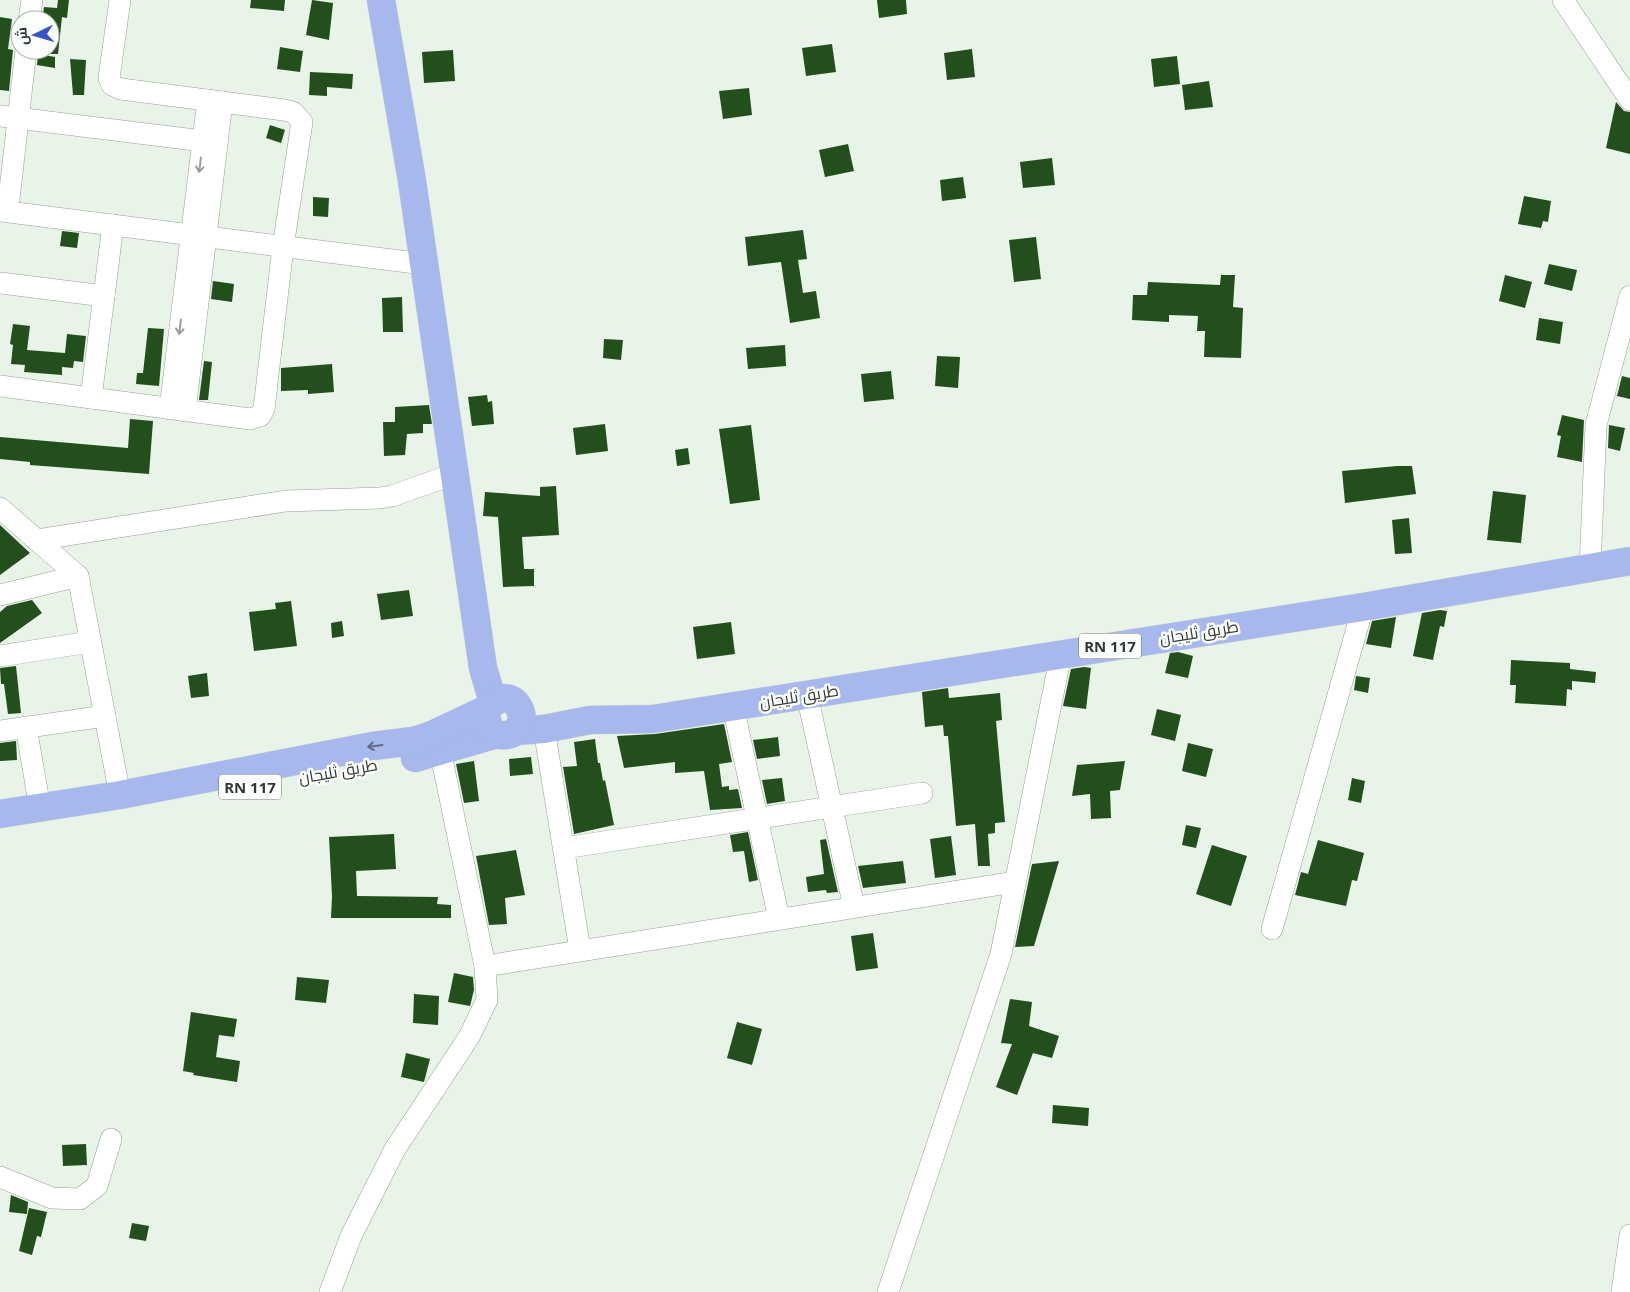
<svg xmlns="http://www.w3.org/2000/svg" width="1630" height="1292" font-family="'Noto Sans',Cairo,sans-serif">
  <rect width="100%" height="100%" fill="#e9f4e8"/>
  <g fill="#224f1c">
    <polygon points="58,0 69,0 67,18 62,17 58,54 50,54 50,20 42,20 44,7 57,8"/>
    <polygon points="251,0 285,0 284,11 250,8"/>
    <polygon points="312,0 333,3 329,40 306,35"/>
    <polygon points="877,0 906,0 907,14 879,18"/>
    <polygon points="0,17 12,19 8,49 13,50 9,91 0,90"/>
    <polygon points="832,44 836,72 806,76 802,48"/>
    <polygon points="280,47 303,51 300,72 277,69"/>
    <polygon points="972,49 975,77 947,80 944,53"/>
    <polygon points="453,50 455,81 424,83 422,52"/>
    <polygon points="38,54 55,57 55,68 37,65"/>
    <polygon points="1177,56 1180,84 1154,87 1151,59"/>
    <polygon points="70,59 86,60 84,95 73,95"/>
    <polygon points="310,72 353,74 352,89 327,87 327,96 309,95"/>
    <polygon points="1209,81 1213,107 1185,110 1182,85"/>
    <polygon points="749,88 752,115 723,119 719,91"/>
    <polygon points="1616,102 1624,111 1630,112 1630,154 1606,148"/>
    <polygon points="270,125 285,130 281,143 266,138"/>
    <polygon points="848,144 854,171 825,177 819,150"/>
    <polygon points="1052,158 1055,185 1023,188 1020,162"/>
    <polygon points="963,177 966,198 942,201 940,180"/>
    <polygon points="1524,196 1551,201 1548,222 1543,221 1541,228 1518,224"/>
    <polygon points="313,197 329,198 328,217 313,216"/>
    <polygon points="803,230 807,259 798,260 803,293 816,291 820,318 790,323 781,262 748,266 745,237"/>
    <polygon points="62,231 79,233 77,248 60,246"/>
    <polygon points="1036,237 1041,279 1014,282 1009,240"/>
    <polygon points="1549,264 1577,270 1572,291 1544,284"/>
    <polygon points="1221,275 1235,275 1233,307 1243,308 1241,358 1204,357 1205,331 1197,331 1198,316 1169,315 1169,322 1132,320 1133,295 1147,295 1148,282 1220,285"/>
    <polygon points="1505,275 1532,282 1525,308 1499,301"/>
    <polygon points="213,281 234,284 232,302 211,299"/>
    <polygon points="402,297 403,332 383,332 382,298"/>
    <polygon points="1539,318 1563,322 1560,344 1536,340"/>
    <polygon points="13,324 30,326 27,350 65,353 67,334 86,336 83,362 74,361 73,368 62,367 62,375 24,372 25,365 11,364 13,345 10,344"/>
    <polygon points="148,328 164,329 159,386 136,384 137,373 143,373"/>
    <polygon points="604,339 623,340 621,360 603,358"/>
    <polygon points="785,345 786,366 748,369 746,348"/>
    <polygon points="937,356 960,357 958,388 935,386"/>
    <polygon points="204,361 212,362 208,400 199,400"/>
    <polygon points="332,364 334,392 308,394 308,390 281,391 281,368"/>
    <polygon points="891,371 894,399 864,402 861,374"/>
    <polygon points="1622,376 1630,378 1630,399 1617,396"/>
    <polygon points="487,395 488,402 492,401 494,424 472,426 468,397"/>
    <polygon points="429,405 432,424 423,424 423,433 407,434 405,455 384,456 383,422 395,422 395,407"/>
    <polygon points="1562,415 1584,420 1582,462 1557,457 1561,436 1557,435"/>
    <polygon points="130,419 153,421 149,474 30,465 30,462 0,459 0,437 128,448"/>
    <polygon points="605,424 608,451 576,455 573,428"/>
    <polygon points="751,425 760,500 730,504 719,429"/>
    <polygon points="1609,425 1625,428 1620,451 1608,448"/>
    <polygon points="688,448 690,464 677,466 675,450"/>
    <polygon points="1397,466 1412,466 1416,494 1345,503 1342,471"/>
    <polygon points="556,486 559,535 522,537 524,569 534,569 534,586 503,587 498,517 483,516 485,492 540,496 540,487"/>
    <polygon points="1493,491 1526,495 1521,543 1487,540"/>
    <polygon points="1409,518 1412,553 1395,554 1392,520"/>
    <polygon points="0,525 30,553 0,575"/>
    <polygon points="409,590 413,616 381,620 377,594"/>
    <polygon points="32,600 42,613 0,643 0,612 7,606"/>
    <polygon points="291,601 297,646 254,651 249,612 276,609 275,603"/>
    <polygon points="1440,610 1447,611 1444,627 1440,626 1433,660 1413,656 1422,613"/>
    <polygon points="1396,617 1391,648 1366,644 1372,621"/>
    <polygon points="342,621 344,636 332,638 331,623"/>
    <polygon points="731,622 735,654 697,659 693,627"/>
    <polygon points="1178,652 1193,656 1188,678 1165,673 1170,653"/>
    <polygon points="1511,660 1570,663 1570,669 1596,672 1595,683 1572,681 1572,690 1567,689 1566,706 1515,703 1516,685 1510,685"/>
    <polygon points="16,666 21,713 8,714 4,684 1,684 0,668"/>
    <polygon points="1084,667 1091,668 1086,709 1063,706 1071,669"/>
    <polygon points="207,673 209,696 191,698 188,676"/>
    <polygon points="1356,676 1370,678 1368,693 1354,690"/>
    <polygon points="948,688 949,698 1000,693 1002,720 996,721 1005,822 995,823 995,833 988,834 990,866 978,866 975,824 956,826 948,736 944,736 943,725 925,727 922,692"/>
    <polygon points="1157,709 1181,715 1175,741 1151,735"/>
    <polygon points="724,724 732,762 719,764 722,787 729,786 729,790 738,789 742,808 710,810 704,771 675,773 675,762 624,768 617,736 655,734"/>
    <polygon points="778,737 780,756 757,759 753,740"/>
    <polygon points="595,739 598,763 600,763 603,781 605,780 614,825 574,834 563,767 577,766 574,742"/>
    <polygon points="16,741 17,760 0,761 0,743"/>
    <polygon points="1188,743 1213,749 1206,777 1182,771"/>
    <polygon points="531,757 533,774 510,776 509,759"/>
    <polygon points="474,761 479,801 464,803 456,764"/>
    <polygon points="1125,761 1120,790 1110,791 1111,818 1091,819 1090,794 1072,796 1077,765"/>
    <polygon points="782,778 785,801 767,804 762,780"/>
    <polygon points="1352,778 1365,781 1361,803 1348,800"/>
    <polygon points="1186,825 1201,828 1196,848 1182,845"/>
    <polygon points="748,832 758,880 749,882 744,851 733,852 730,835"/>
    <polygon points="394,834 396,869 356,871 357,896 438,897 437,904 451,905 451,918 331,918 332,896 329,837"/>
    <polygon points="951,836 956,875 935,878 930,839"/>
    <polygon points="826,839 838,892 827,893 826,890 808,892 806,877 824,874 820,840"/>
    <polygon points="1318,840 1364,853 1357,881 1352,880 1346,906 1295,895 1301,872 1308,874"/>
    <polygon points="1212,845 1247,856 1231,906 1196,894"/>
    <polygon points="516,850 525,895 505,898 507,924 489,925 476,856"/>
    <polygon points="903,861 906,883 863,888 858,866"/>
    <polygon points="1059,861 1034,946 1015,947 1032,864"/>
    <polygon points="873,933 878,968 856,971 851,936"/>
    <polygon points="454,973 473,977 474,990 470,1006 448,1002"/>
    <polygon points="297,977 329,980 326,1003 295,1000"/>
    <polygon points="414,994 439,996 438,1025 413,1023"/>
    <polygon points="1010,999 1032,1002 1029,1026 1059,1036 1052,1058 1033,1053 1017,1095 996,1087 1012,1044 1001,1043"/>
    <polygon points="191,1012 237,1019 234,1037 219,1035 216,1057 240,1061 237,1082 193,1075 194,1073 183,1071"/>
    <polygon points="737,1022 762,1029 752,1065 727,1058"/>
    <polygon points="406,1053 430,1059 424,1082 401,1077"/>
    <polygon points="1053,1105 1089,1108 1088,1126 1052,1123"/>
    <polygon points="86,1144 87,1165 63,1166 62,1145"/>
    <polygon points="11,1195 28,1202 27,1214 9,1212"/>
    <polygon points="29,1208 47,1212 41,1237 37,1236 32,1255 19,1251"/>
    <polygon points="132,1223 149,1226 146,1241 129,1238"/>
  </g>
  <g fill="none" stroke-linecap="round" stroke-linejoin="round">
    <defs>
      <g id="minor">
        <polyline points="1563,0 1630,100"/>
        <polyline points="29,20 32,0"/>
        <polyline points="0,116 203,141"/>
        <polyline points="9,199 26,50"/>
        <polyline points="0,211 424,264"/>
        <polyline points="0,283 104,296"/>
        <polyline points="0,386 250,419 260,416 264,409 283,247 302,122 293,112 284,110 121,89 112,85 109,78 120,0"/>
        <polyline points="91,398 113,225"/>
        <polyline points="170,409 208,100"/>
        <polyline points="185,411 222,102"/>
        <polyline points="0,508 78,576"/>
        <polyline points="36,540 286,501 380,498 392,496 454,474"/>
        <polyline points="1590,568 1596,425 1630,296"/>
        <polyline points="0,595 78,576 120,795"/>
        <polyline points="0,656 90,642"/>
        <polyline points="807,695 854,907"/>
        <polyline points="733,706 779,919"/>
        <polyline points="26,727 40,808"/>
        <polyline points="544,729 580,950"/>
        <polyline points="0,731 105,716"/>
        <polyline points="564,848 922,793"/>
        <polyline points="1272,929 1363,607"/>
        <polyline points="485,966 1015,882"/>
        <polyline points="0,1177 52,1198 80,1199 97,1186 111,1139"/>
        <polyline points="330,1292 351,1236 395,1149 469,1037 487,1000 485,966 440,750 433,736"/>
        <polyline points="888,1292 1001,954 1061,654"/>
        <polyline points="1622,1292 1630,1235"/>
      </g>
      <g id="major">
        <polyline points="381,0 412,181 483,668 493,702"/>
        <polyline points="516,731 544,729 590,720 653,719 1363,607 1630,561"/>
        <polyline points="415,758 497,734"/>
        <path d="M0,814L120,795L373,746L413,741L432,735L487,709C514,676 538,729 507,735C490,738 485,722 487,709"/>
      </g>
    </defs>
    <use href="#minor" stroke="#96a094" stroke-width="22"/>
    <use href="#major" stroke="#d2d3d2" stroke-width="29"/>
    <use href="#minor" stroke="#fff" stroke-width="21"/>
    <use href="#major" stroke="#a6b8ec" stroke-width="28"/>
  </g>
  <defs><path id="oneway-shaft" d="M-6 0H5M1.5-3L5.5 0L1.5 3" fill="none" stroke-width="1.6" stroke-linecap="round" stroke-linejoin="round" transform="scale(1.25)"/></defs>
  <g stroke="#9a9c9a">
    <use href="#oneway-shaft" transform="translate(200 165) rotate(97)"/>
    <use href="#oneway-shaft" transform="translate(180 327) rotate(97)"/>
  </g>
  <use stroke="#626b7e" href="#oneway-shaft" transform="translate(375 746) rotate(172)"/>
  <g text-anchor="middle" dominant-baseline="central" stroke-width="5" stroke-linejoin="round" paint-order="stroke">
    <g fill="#fcfefc" stroke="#707370" stroke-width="1">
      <rect x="1079" y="633.5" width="62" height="25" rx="4"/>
      <rect x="219" y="774.5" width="62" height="25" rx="4"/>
    </g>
    <g font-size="15" font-weight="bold" fill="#343834">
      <text x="1110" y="646">RN 117</text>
      <text x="250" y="787">RN 117</text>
    </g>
    <g font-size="16" fill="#343834" stroke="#fcfefc">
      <text transform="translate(1199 632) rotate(-9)">طريق ثليجان</text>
      <text transform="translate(799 696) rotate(-9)">طريق ثليجان</text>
      <text transform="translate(338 771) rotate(-10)">طريق ثليجان</text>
    </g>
  </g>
  <g transform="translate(35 35) rotate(265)"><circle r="24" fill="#fcfefc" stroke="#acafac"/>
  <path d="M0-4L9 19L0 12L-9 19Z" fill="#3555c6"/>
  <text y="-8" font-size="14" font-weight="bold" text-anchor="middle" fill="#343834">ش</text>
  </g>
</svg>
